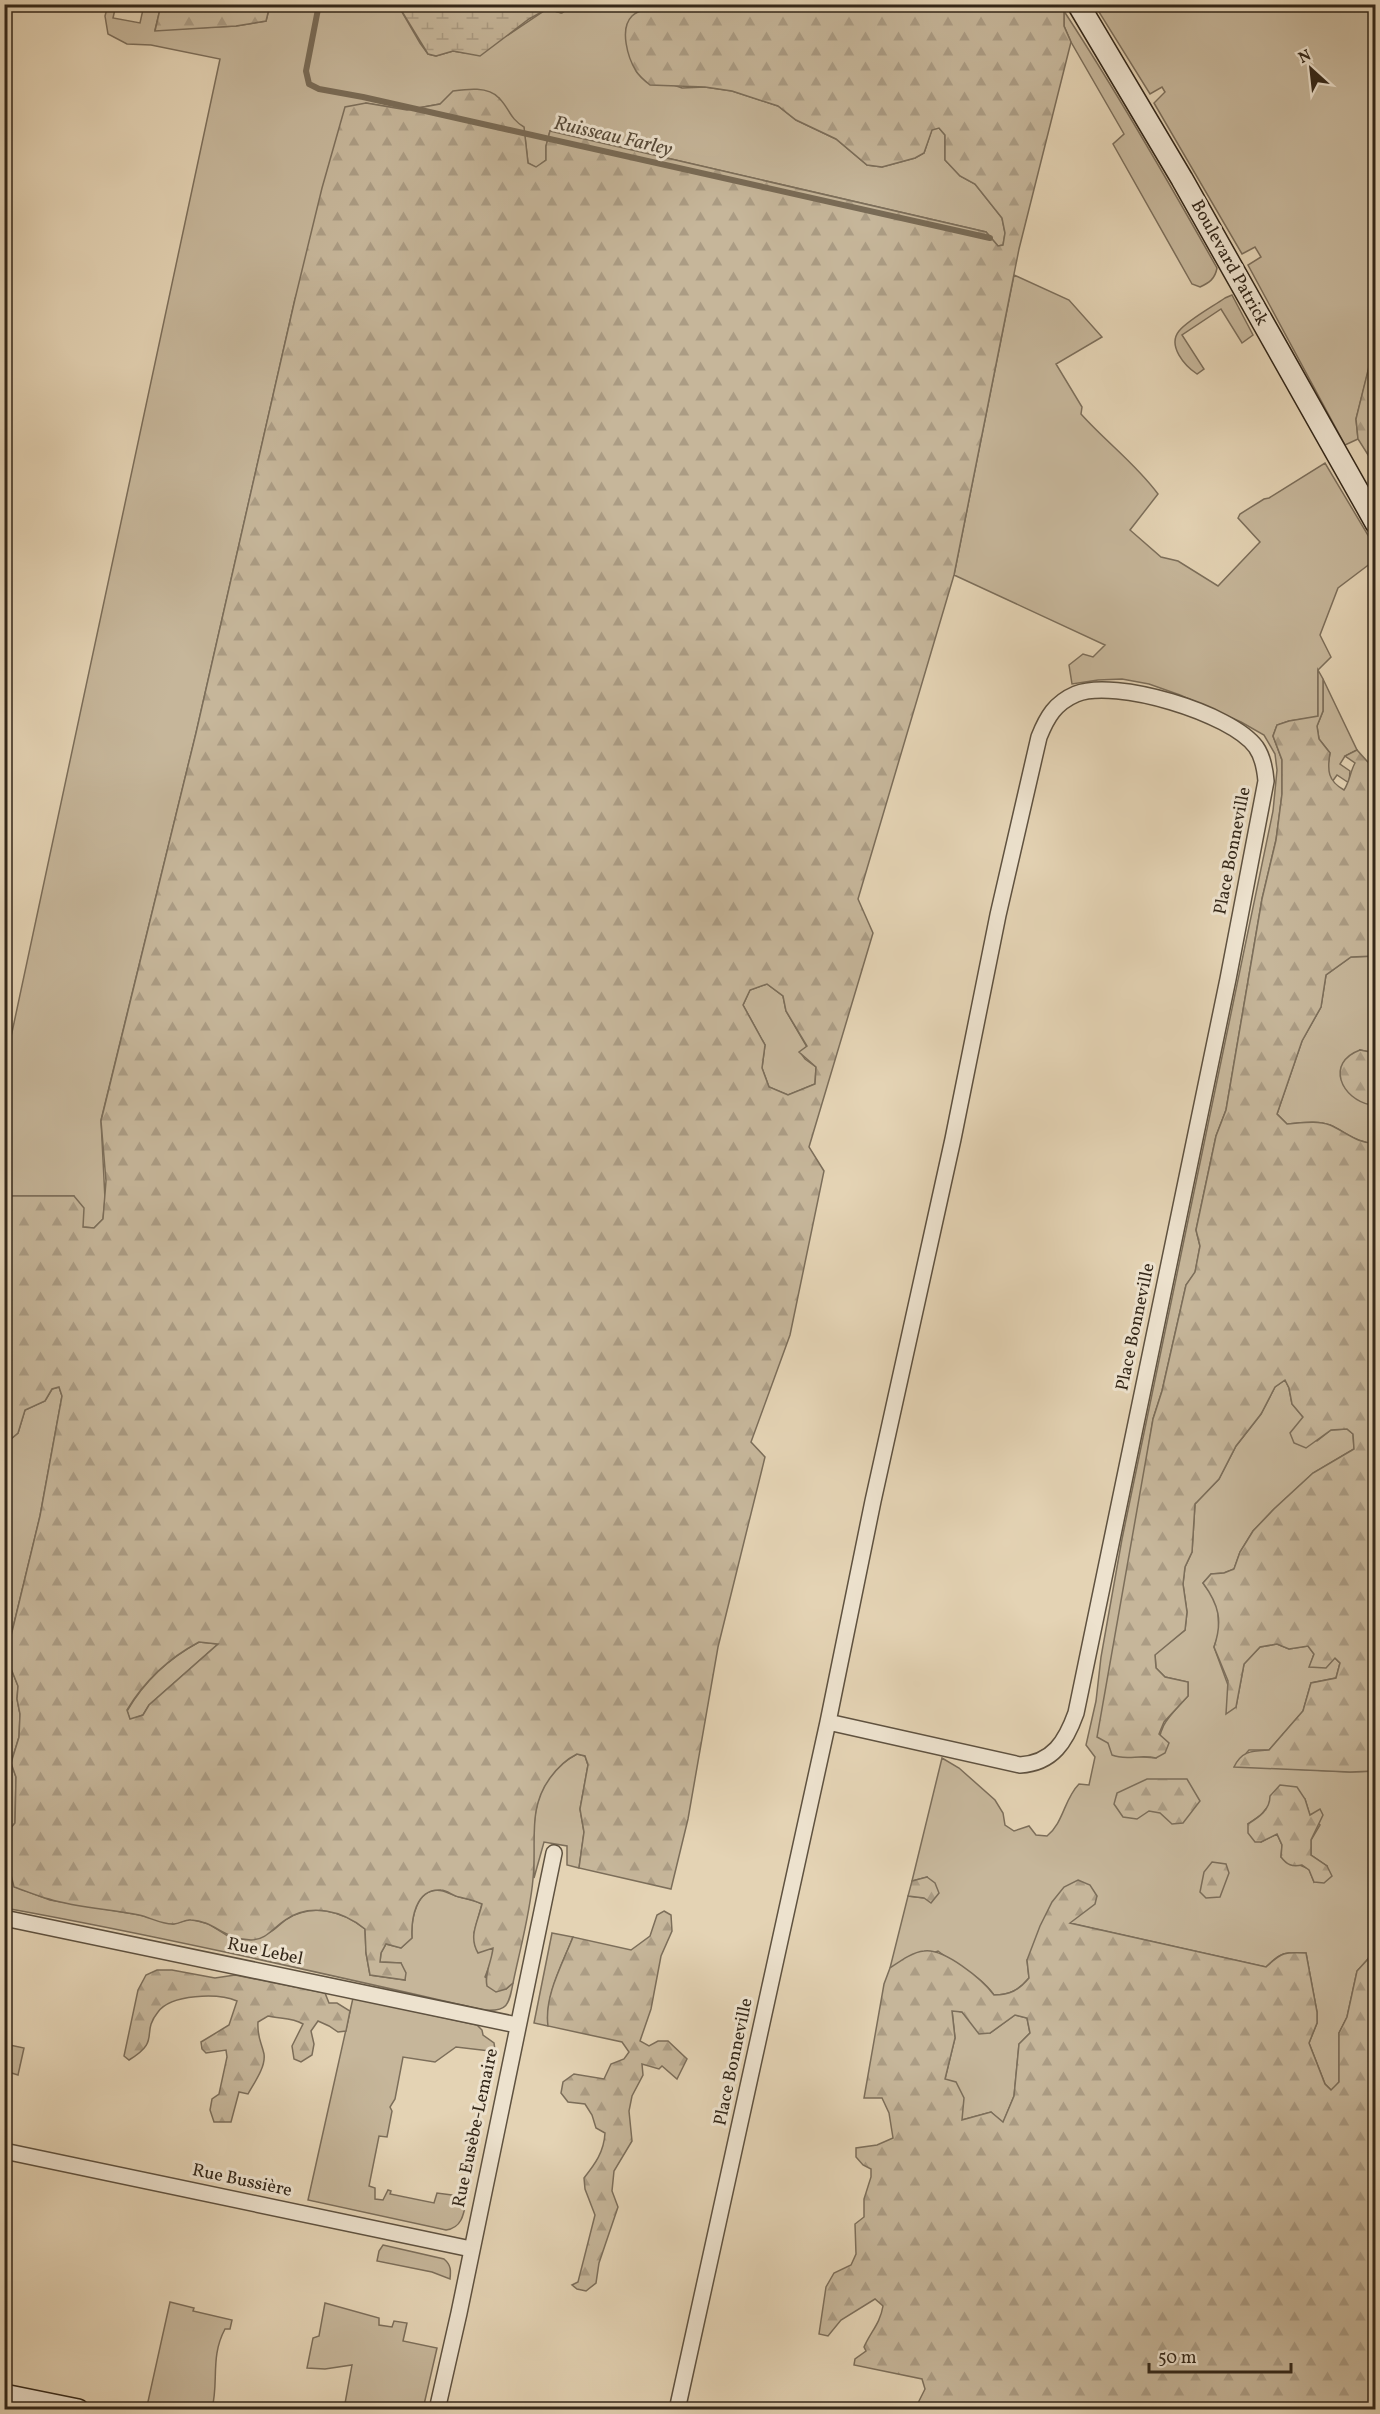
<svg xmlns="http://www.w3.org/2000/svg" width="1380" height="2414" font-family="Vollkorn,serif">
  <defs>
    <pattern id="forest-firs" width="22" height="20" patternUnits="userSpaceOnUse" patternTransform="scale(1.5)"><rect width="22" height="20" fill="#c6b69a"/><path d="M5 1l3.5 6h-7zM16 11l3.5 6h-7z" fill="#ab9c84"/></pattern>
    <pattern id="wetland-marsh" width="20" height="14" patternUnits="userSpaceOnUse" patternTransform="scale(1.5)"><rect width="20" height="14" fill="#c6b69a"/><path d="M1 5h8M5 5V1M11 12h8M15 12V8" fill="none" stroke="#ab9c84"/></pattern>
  </defs>
  <rect width="100%" height="100%" fill="#e4d3b4"/>
  <filter id="stains"><feTurbulence type="fractalNoise" baseFrequency=".00333" numOctaves="4"/><feColorMatrix values="0 0 0 0 .2 0 0 0 0 .09 0 0 0 0 .02 0 0 0 .5 -.17"/></filter>
  <radialGradient id="worn" r=".72"><stop offset=".6" stop-color="#630" stop-opacity="0"/><stop offset="1" stop-color="#630" stop-opacity=".3"/></radialGradient>
  <g fill="#c6b69a" stroke="#7c6e5a" stroke-width="1.5" fill-rule="evenodd">
    <polygon points="1109,4 1375,5 1376,341 1356,419 1358,439 1345,445 1248,265 1261,257 1255,247 1242,254 1154,103 1165,92 1162,87 1150,94 1099,12"/>
    <path d="M108,5H116L113,18L140,23L144,5H161L155,30L236,26L266,21L270,5H398L420,43L428,54L436,56L453,51L465,53L508,35L547,9L561,13L573,5H673C621,15 617,22 637,72L682,88L705,87L732,91L778,106L796,120L836,139L867,165L882,167L915,158L924,153L932,129L939,128L945,135V160L960,176L975,184L1002,218L1005,233L1003,245L998,246L986,232L550,131L546,146V160L536,168L528,163L524,128L514,122L499,98L440,104L407,110L366,103L295,299L196,733L101,1120L105,1199L103,1219L94,1228L83,1227L74,1196H5V1065L220,59L151,45L127,44L108,34L105,16Z"/>
    <path d="M1059,5H1060C1116,90 1167,179 1217,268C1215,279 1209,283 1200,287L1192,284L1113,144L1124,134L1071,42L1064,26V11Z"/>
    <path d="M1014,275L1069,300L1102,337L1056,364L1082,407L1081,414C1106,442 1136,464 1158,494L1130,530L1161,557L1178,561L1218,586L1260,542L1238,518L1240,514L1264,499L1269,498L1325,463L1375,547V560L1338,588L1320,635L1331,657L1318,670V717L1289,721L1277,725L1273,736L1282,760V794L1276,840L1262,899L1226,1110L1216,1136L1196,1230L1200,1246L1195,1273L1186,1285L1162,1391L1153,1419L1141,1495L1108,1743L1131,1756L1156,1758C1160,1723 1165,1721 1188,1696V1682L1165,1677L1156,1668L1155,1654L1185,1630L1187,1612L1183,1584L1185,1567L1192,1552L1195,1504L1219,1479L1236,1446L1261,1414L1275,1387L1285,1380L1289,1388L1292,1404L1303,1417L1317,1441L1331,1430L1347,1429L1353,1434L1354,1449L1313,1473L1274,1509L1253,1531L1240,1552L1234,1569L1224,1573L1211,1574L1203,1583L1215,1599L1218,1612L1219,1633L1214,1647L1236,1707L1244,1664L1260,1647L1277,1644L1289,1649L1308,1646L1314,1654L1310,1666L1335,1658L1340,1663L1336,1678L1311,1683L1303,1711L1269,1750H1249L1235,1766L1350,1772L1375,1771L1376,1889C1367,1909 1367,1925 1375,1944L1368,1959L1357,1971L1347,2017L1339,2033V2082L1332,2091L1325,2084L1309,2043L1317,2023V2012L1306,1953C1284,1952 1281,1952 1266,1967L1069,1923L1097,1896L1027,1960L1029,1978C1019,1990 1010,1995 994,1995C980,1975 957,1966 938,1951L890,1968L908,1896L924,1898L927,1877L912,1881L942,1758L959,1768L995,1800L1003,1813L1005,1825L1014,1831L1029,1826L1036,1835L1047,1836C1064,1822 1064,1799 1079,1784L1089,1785L1095,1757L1086,1745L1096,1701L1101,1657L1122,1539L1273,811L1277,770L1275,754L1264,735L1241,722L1180,695L1149,684L1122,679L1098,680L1072,684L1069,665L1083,654L1093,657L1105,645L954,575ZM1305,1799L1310,1816L1320,1825L1311,1840V1855L1327,1866L1314,1882L1309,1869L1281,1857L1282,1845L1277,1834L1261,1842L1248,1824L1261,1815L1270,1804Z"/>
    <path d="M1232,295L1253,335L1242,343L1221,309L1182,335L1204,369L1197,374C1185,366 1167,346 1179,331C1188,320 1212,307 1225,298Z"/>
    <polygon points="1323,679 1357,750 1345,756 1340,764 1350,771 1349,783 1337,775 1332,782 1327,770 1330,753 1319,739 1317,726 1323,711"/>
    <path d="M1375,956V1053L1360,1050L1371,1105L1375,1102V1143C1358,1144 1346,1132 1330,1125C1317,1120 1301,1123 1287,1124L1277,1114L1302,1041L1321,1007L1326,975L1351,957Z"/>
    <polygon points="767,984 783,996 786,1011 807,1047 800,1052 805,1059 816,1067 815,1084 788,1095 769,1087 762,1068 765,1045 743,1005 750,990"/>
    <polygon points="59,1387 62,1396 40,1516 11,1636 8,1661 18,1686 17,1699 20,1714 19,1737 11,1763 16,1777 15,1823 5,1836 4,1729 11,1724 12,1702 4,1697 5,1444 18,1433 25,1410 45,1401 52,1389"/>
    <path d="M199,1642L218,1644L149,1705L143,1715L130,1720L127,1711C145,1680 169,1658 199,1642Z"/>
    <path d="M577,1754L585,1756L588,1765L580,1809L584,1832L579,1868L567,1865V1846L544,1842L534,1878C533,1830 527,1780 577,1754Z"/>
    <path d="M4,1851L15,1887L50,1900L140,1915L173,1924L190,1919L209,1924L231,1938C242,1937 258,1938 268,1933C275,1931 280,1923 287,1919C313,1903 343,1911 365,1929L366,1953L370,1975L405,1980L401,1963L380,1962L381,1953L386,1944L401,1948L412,1938C411,1920 416,1885 443,1891C447,1892 451,1895 456,1896C465,1899 473,1899 482,1904L474,1933L493,1947L492,1959L485,1977L506,1989L513,1983C509,2004 508,2012 484,2010C325,1974 165,1937 5,1908Z"/>
    <path d="M552,1933L573,1937C562,1965 545,1996 548,2026L534,2023Z"/>
    <path d="M353,1998L477,2025L482,2030L483,2035L494,2043L495,2050L490,2051L456,2047L435,2062L403,2057L395,2099L390,2107L392,2111L387,2137L379,2136L369,2186L375,2188V2199L383,2200L388,2190L391,2191L390,2194L434,2203L437,2193L467,2197C464,2212 463,2228 446,2230L308,2200Z"/>
    <polygon points="952,2010 962,2012 973,2024 990,2033 1015,2015 1027,2018 1030,2033 1019,2044 1014,2096 1003,2123 991,2112 962,2120 945,2079 955,2038"/>
    <path d="M383,2245L444,2259C451,2265 451,2270 450,2279L432,2272L377,2261L379,2251Z"/>
    <path d="M170,2302L194,2308L193,2311L232,2320L230,2329H225C210,2357 219,2381 212,2409H168L147,2406Z"/>
    <polygon points="325,2303 379,2318 379,2325 392,2327 394,2321 407,2323 403,2341 437,2348 423,2409 344,2409 352,2365 325,2369 307,2368 313,2338 319,2336"/>
  </g>
  <g fill="url(#forest-firs)" stroke="#7c6e5a" stroke-width="1.5" fill-rule="evenodd">
    <polygon points="161,5 161,4 270,5 266,21 236,26 155,31"/>
    <path d="M673,5H1059L1064,11V26L1071,42L1019,249L954,575L858,899L873,933L809,1147L824,1171L790,1335L751,1442L765,1457L718,1647L688,1819L671,1889L579,1868L584,1832L580,1809L588,1765L585,1756L577,1754C565,1760 558,1767 550,1778C527,1809 537,1843 533,1879C530,1914 520,1949 513,1983L506,1989L496,1992L487,1986C484,1973 492,1961 493,1948L478,1953C468,1936 478,1922 482,1904C474,1900 468,1899 459,1897C453,1896 447,1890 441,1890C415,1888 411,1920 412,1938L401,1948L386,1944L381,1953L380,1962L401,1963L406,1973L405,1980L370,1975L366,1953L365,1929C343,1911 310,1902 285,1920C273,1928 266,1940 251,1940C224,1940 215,1921 191,1920C185,1919 180,1924 174,1924C163,1925 149,1917 139,1915C109,1909 78,1908 49,1899C37,1896 26,1891 14,1887L5,1851L4,1836L15,1823L16,1777L11,1763L19,1737L20,1714L17,1699L18,1686L8,1661L11,1636L40,1516L62,1396L59,1387L52,1389L45,1401L25,1410L18,1433L5,1444V1196H74L84,1208L83,1227L94,1228L103,1219L106,1181L101,1121L196,733L295,299L322,188L345,107L366,103L407,110L440,104L453,91C467,89 488,86 499,98C510,109 509,118 524,127L528,163L536,167L546,160V146L550,131L986,232L998,246L1003,245L1005,233L1002,218L975,184L960,176L945,160V135L939,128L932,130L924,153L915,158L882,167L867,165L836,139L796,120L778,106L732,91L705,87L650,85C645,81 639,76 636,71C628,58 619,29 632,16C641,7 661,7 673,5ZM767,984L783,996L786,1011L807,1046L799,1052L816,1067L815,1084L788,1095L769,1087L762,1068L765,1045L743,1005L750,990ZM199,1642L218,1644L149,1705L143,1715L130,1719L127,1710C145,1680 169,1658 199,1642Z"/>
    <polygon points="1375,342 1375,466 1358,439 1356,419"/>
    <path d="M1318,670L1323,679V711L1317,726L1319,739L1330,753C1327,771 1328,781 1344,790C1350,781 1350,772 1355,763L1345,756L1357,750L1375,770V956L1351,957L1326,975L1321,1007L1302,1041L1277,1114L1287,1124C1301,1123 1317,1120 1330,1125C1346,1132 1358,1144 1375,1143V1771L1350,1772L1234,1767C1242,1750 1253,1751 1269,1750L1303,1711L1311,1683L1336,1678L1340,1663L1335,1658L1326,1668L1309,1667L1314,1654L1308,1646L1289,1649L1277,1644L1260,1647L1244,1664L1236,1707L1226,1714L1228,1681L1214,1647C1223,1621 1219,1605 1203,1583L1211,1574L1224,1573L1234,1569L1240,1552L1253,1531L1274,1509L1313,1473L1354,1449L1353,1434L1347,1429L1331,1430L1306,1448L1294,1443L1290,1433L1303,1417L1292,1404L1289,1388L1285,1380L1275,1387L1261,1414L1236,1446L1219,1479L1195,1504L1192,1552L1185,1567L1183,1584L1187,1612L1185,1630L1155,1655L1156,1668L1165,1677L1188,1682V1696L1164,1722L1159,1734L1169,1743L1165,1753L1156,1758C1140,1754 1126,1761 1112,1755L1108,1743L1097,1737L1153,1419L1162,1391L1186,1285L1195,1272L1200,1246L1196,1230L1216,1136L1226,1110L1262,899L1276,840L1282,794V760L1273,736L1277,725L1289,721L1318,716Z"/>
    <path d="M1360,1050L1375,1053V1102L1371,1105C1341,1099 1325,1063 1360,1050Z"/>
    <polygon points="1147,1779 1187,1779 1200,1801 1183,1823 1172,1824 1160,1813 1149,1811 1137,1819 1123,1817 1114,1804 1117,1793"/>
    <path d="M1280,1785L1297,1787L1305,1799L1310,1815L1320,1809L1323,1815L1311,1840V1855L1327,1866L1332,1876L1324,1883L1314,1882L1309,1870L1302,1865C1292,1867 1287,1865 1281,1857L1282,1845L1277,1834L1261,1842H1255L1248,1833V1824C1259,1817 1270,1810 1270,1796Z"/>
    <polygon points="1212,1862 1226,1864 1229,1873 1220,1897 1206,1898 1200,1892 1204,1872"/>
    <polygon points="927,1877 935,1883 939,1893 931,1903 924,1898 908,1896 912,1881"/>
    <path d="M1078,1880L1090,1885L1097,1896L1095,1904L1070,1923L1266,1967C1282,1952 1284,1952 1306,1953L1317,2012V2023L1309,2043L1325,2084L1331,2090L1339,2082V2033L1347,2017L1357,1971L1368,1959L1375,1944V2409L1301,2410L1282,2407L1279,2410H956L937,2403L917,2405L925,2389L922,2379L854,2365L855,2359L866,2351L864,2347C871,2331 880,2324 883,2306L875,2299L841,2320L828,2336L819,2334L826,2287L834,2273L851,2265L856,2254L855,2224L864,2217V2199L871,2177V2169L863,2165L856,2157V2148L877,2145L893,2138L889,2113L882,2098H864L884,1984L890,1968C899,1962 912,1952 924,1951C944,1948 982,1979 994,1995C1010,1995 1019,1990 1029,1978L1027,1960L1040,1926L1052,1902L1064,1887ZM952,2011L962,2012L979,2034L990,2033L1015,2015L1027,2018L1030,2033L1019,2044L1014,2096L1003,2122L991,2112L962,2120L964,2098L956,2082L945,2079L955,2038Z"/>
    <path d="M664,1911L671,1915L672,1931L661,1956L651,2009L640,2041L649,2046L658,2041H668L687,2059L677,2079L662,2066L659,2069L642,2064L643,2075L632,2096L629,2111L632,2141L614,2171L612,2191L618,2207L599,2263L596,2283L586,2291L577,2289L572,2285L578,2282L595,2215L585,2189L584,2178C595,2164 604,2152 605,2133L596,2128L592,2115L585,2104L568,2102L561,2093L563,2082L574,2074L604,2079L611,2064L624,2059L629,2052L622,2042L548,2026C544,1996 562,1965 573,1937L631,1950L650,1936L657,1915Z"/>
    <path d="M157,1970H172L215,1978L235,1975L325,1993L329,2003H337L350,2011L346,2031L338,2032L329,2026L318,2021L311,2031L314,2044L312,2055L301,2062L294,2059L292,2046L303,2024C292,2017 280,2019 268,2016L258,2022C257,2037 261,2041 264,2054C266,2067 254,2083 248,2094L239,2092L231,2122H214L210,2110L212,2099L219,2094L227,2057L226,2050L206,2053L202,2049L201,2042L229,2025L237,2001C218,1993 171,1994 158,2012C140,2034 162,2040 129,2060L124,2056L138,1990L146,1975Z"/>
    <polygon points="5,2044 24,2048 18,2075 5,2071"/>
  </g>
  <polygon fill="url(#wetland-marsh)" stroke="#7c6e5a" stroke-width="1.5" points="398,5 573,5 562,13 547,9 529,19 480,56 453,51 436,56 428,54"/>
  <g fill="none" stroke-linecap="round" stroke-linejoin="round">
    <polyline stroke="#796b56" stroke-width="6" points="319,4 306,71 309,84 319,89 363,97 990,238"/>
    <defs>
      <g id="street">
        <polyline points="4,1918 517,2025"/>
        <polyline points="4,2151 471,2249"/>
        <polyline points="437,2410 459,2313 554,1853"/>
        <path d="M677,2410L828,1722L873,1501L953,1139L998,915L1039,737C1047,717 1055,703 1076,694C1115,678 1231,713 1256,747C1263,757 1265,769 1266,781L1228,979L1076,1713C1066,1741 1053,1763 1020,1765L828,1722"/>
      </g>
      <g id="secondary">
        <polyline points="1078,4 1182,179 1376,523"/>
        <polyline points="4,2395 78,2410"/>
      </g>
    </defs>
    <use href="#street" stroke="#5f5240" stroke-width="18"/>
    <use href="#secondary" stroke="#332719" stroke-width="24"/>
    <use href="#street" stroke="#ede2ce" stroke-width="15"/>
    <use href="#secondary" stroke="#ede2ce" stroke-width="21"/>
  </g>
  <g text-anchor="middle" dominant-baseline="central" stroke-width="6" stroke-linejoin="round" paint-order="stroke">
    <g font-size="18" fill="#332719" stroke="#ede2ce">
      <text transform="translate(1229 263) rotate(61)">Boulevard Patrick</text>
      <text transform="translate(1233 851) rotate(-79)">Place Bonneville</text>
      <text transform="translate(1136 1327) rotate(-78)">Place Bonneville</text>
      <text transform="translate(265 1952) rotate(12)">Rue Lebel</text>
      <text transform="translate(734 2062) rotate(-78)">Place Bonneville</text>
      <text transform="translate(476 2128) rotate(-78)">Rue Eusèbe-Lemaire</text>
      <text transform="translate(242 2181) rotate(12)">Rue Bussière</text>
    </g>
    <g font-size="20" font-style="italic" fill="#564938" stroke="#ede2ce">
      <text transform="translate(613 137) rotate(13)">Ruisseau Farley</text>
    </g>
  </g>
  <rect width="1380" height="2414" fill="none" stroke="#e4d3b4" stroke-width="24"/>
  <rect x="6" y="6" width="1368" height="2402" fill="none" stroke="#332719" stroke-width="3"/>
  <rect x="12" y="12" width="1356" height="2390" fill="none" stroke="#332719" stroke-width="1.5"/>
  <g transform="translate(1311 69) rotate(333)" stroke="#ede2ce" stroke-width="4.5" paint-order="stroke">
  <path d="M0-4.5L10 22L0 15L-10 22Z" fill="#332719"/>
  <text y="-9" font-size="16" font-weight="bold" text-anchor="middle" fill="#332719">N</text>
  </g>
  <path d="M1149 2363v9h142v-9" fill="none" stroke="#332719" stroke-width="3"/>
  <text x="1158" y="2363" font-size="18" fill="#332719" stroke="#ede2ce" stroke-width="4.5" paint-order="stroke">50 m</text>
  <rect width="100%" height="100%" filter="url(#stains)"/>
  <rect width="100%" height="100%" fill="url(#worn)"/>
</svg>
